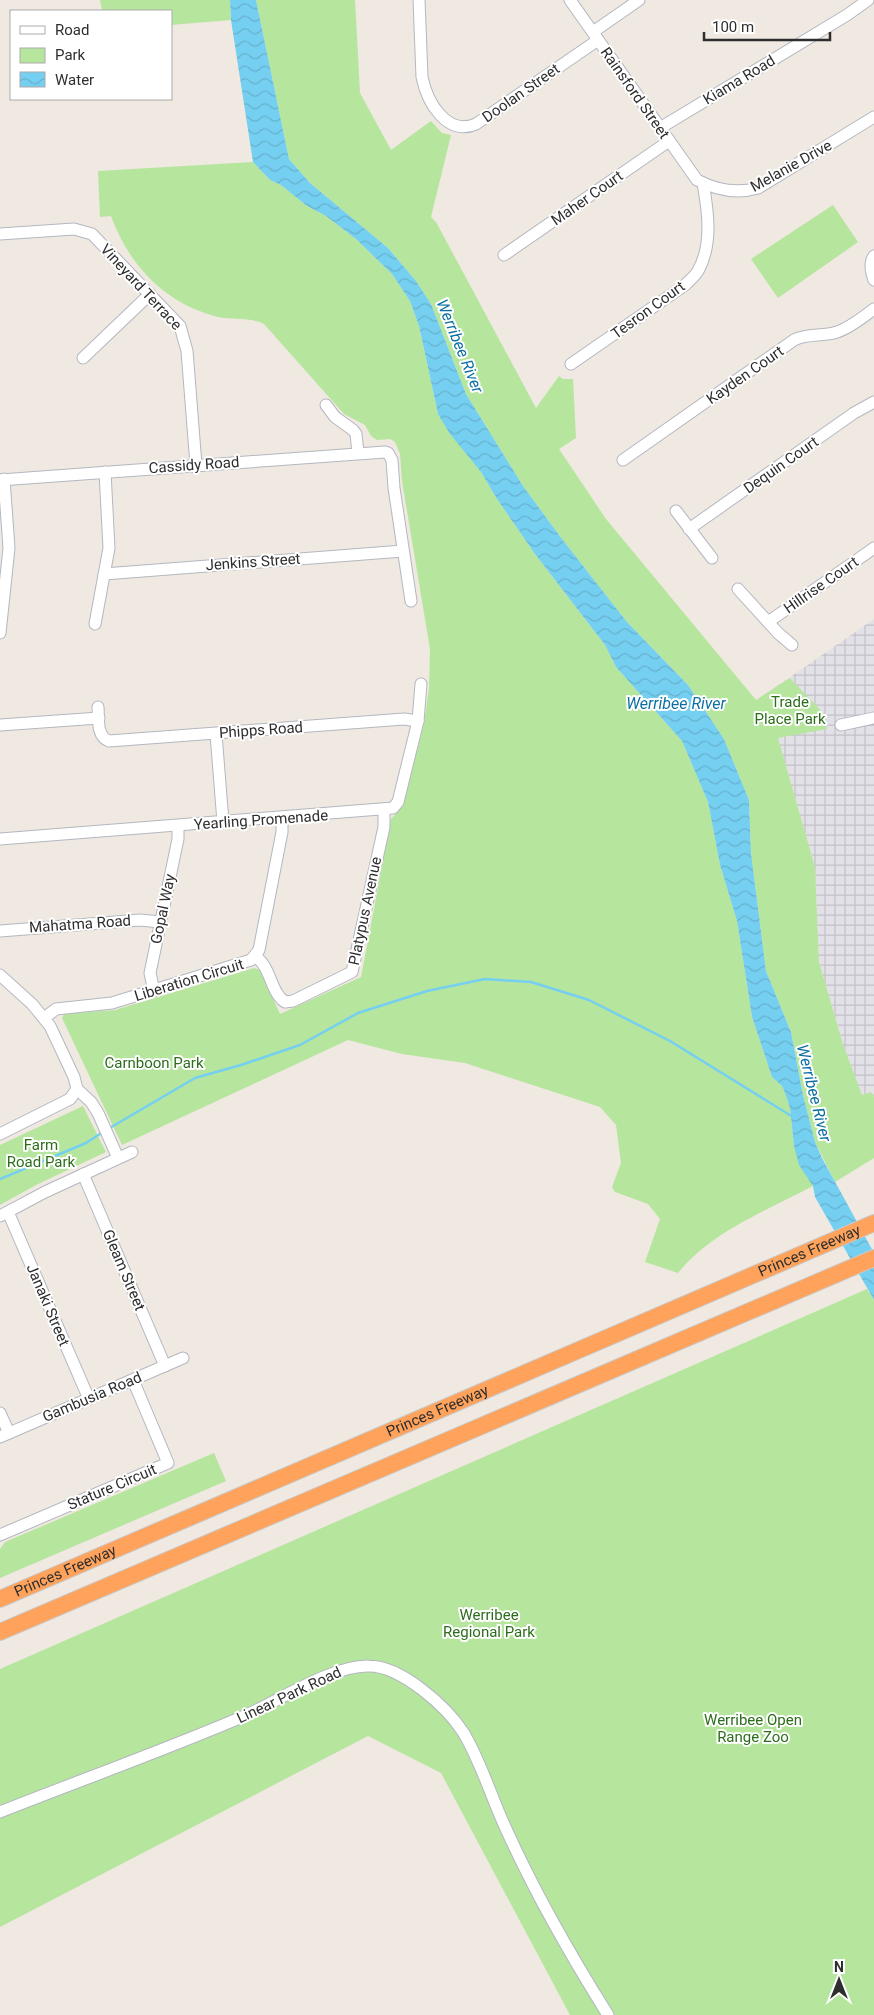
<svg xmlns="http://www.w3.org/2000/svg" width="874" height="2015" font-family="Roboto,sans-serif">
  <defs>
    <pattern id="industrial-grid" width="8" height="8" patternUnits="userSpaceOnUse" patternTransform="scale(1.25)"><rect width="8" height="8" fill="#e3e1e8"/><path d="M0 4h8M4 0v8" fill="none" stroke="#c3c1c7"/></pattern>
    <pattern id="water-waves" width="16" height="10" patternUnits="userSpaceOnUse" patternTransform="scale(1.25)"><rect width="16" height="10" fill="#75cff0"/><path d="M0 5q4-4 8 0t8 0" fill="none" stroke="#66b2ce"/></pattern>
  </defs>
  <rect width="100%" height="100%" fill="#efe9e1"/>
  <polygon fill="url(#industrial-grid)" points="874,619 874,1097 871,1092 862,1095 843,1044 819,962 815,867 776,732 757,700"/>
  <g fill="#b6e59e">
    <polygon points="100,0 230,0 231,20 171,25 171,11 102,11"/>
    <polygon points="256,0 355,0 360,93 391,150 431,121 442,133 451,135 431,217 436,222 536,408 559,376 563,379 573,379 576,438 559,449 606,519 756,700 790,678 824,714 827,729 778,738 815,867 819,962 843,1044 862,1095 871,1092 874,1097 874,1158 835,1182 815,1142 803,1095 791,1032 766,971 751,853 749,800 724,739 688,685 627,622 562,539 523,486 466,394 431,304 416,281 388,248 310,183 289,159"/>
    <path d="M253,162L270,180L281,185L307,206L326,216L356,239L392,274L410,301L419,326L438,414L481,472L497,499L535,554L605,645L616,667L682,741L708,802L720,865L737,921L752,1017L772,1077L782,1086L785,1093L790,1108L794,1146L813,1186C766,1211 712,1231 678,1273L645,1262L660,1219L648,1204L615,1192L612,1187L621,1163L616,1125L600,1107L465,1063L402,1054L348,1040L122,1145L62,1018L64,1014L115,1010L254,968L260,970L280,1014L361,977L391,819L402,807L424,724L429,688L430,649L402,481L400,454L395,442L390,439L377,440L371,436L365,425L344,414L264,324C251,317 233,320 218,317C166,304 129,266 111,216L100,217L98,171Z"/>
    <polygon points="833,205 858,242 778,298 751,259"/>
    <polygon points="83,1106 106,1152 36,1185 0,1205 0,1145"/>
    <polygon points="867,1289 874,1300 874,2015 570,2015 441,1773 368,1736 0,1927 0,1669"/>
    <polygon points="214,1453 226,1481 0,1578 0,1549 5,1542"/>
  </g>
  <polygon fill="url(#water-waves)" points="230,0 256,0 289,159 310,183 388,248 416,281 431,304 466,394 523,486 562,539 627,622 688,685 724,739 749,800 751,853 766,971 791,1032 803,1095 815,1142 822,1158 874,1253 874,1300 815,1197 813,1186 799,1165 794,1146 790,1108 785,1093 782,1086 772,1077 752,1017 737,921 720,865 708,802 682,741 616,667 605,645 535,554 497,499 481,472 450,434 438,414 419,326 410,301 392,274 356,239 326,216 307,206 281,185 270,180 253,162 231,20"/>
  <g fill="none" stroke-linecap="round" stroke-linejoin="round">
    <g stroke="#75cff0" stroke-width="2.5">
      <polyline points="108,1129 195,1078 241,1065 300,1045 358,1013 427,991 485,979 531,982 589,1000 670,1041 793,1117"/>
      <polyline points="0,1179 86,1143 103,1132"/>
    </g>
    <defs>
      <g id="minor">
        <path d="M419,0L422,77C427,102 447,137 476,124L598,40"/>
        <path d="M570,0L697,180C716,190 737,194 758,188L874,117"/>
        <polyline points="593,32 639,0"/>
        <polyline points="660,128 847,15 868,0"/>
        <polyline points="0,234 74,229 92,234 180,326 187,351 196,465"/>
        <polyline points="504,255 669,141"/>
        <path d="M874,256C869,263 871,272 874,280"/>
        <polyline points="83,358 150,294"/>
        <path d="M571,364L685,285C689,281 695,276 698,271C713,244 708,211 703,183"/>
        <polyline points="326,405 335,417 353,430 356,434 358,453"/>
        <path d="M623,460L794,340C808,333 822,337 837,332C850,328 863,317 874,309"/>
        <polyline points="0,480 385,452 388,453 392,460 394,488 411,601"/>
        <polyline points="676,511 712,558"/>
        <polyline points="689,529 854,413 874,402"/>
        <polyline points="104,574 403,551"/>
        <polyline points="738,589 778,633 792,645"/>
        <polyline points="768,622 874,548"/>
        <polyline points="95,624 109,548 105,472"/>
        <polyline points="0,633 9,548 4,479"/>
        <path d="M98,707C99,719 96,736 109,741L404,719L418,721"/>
        <polyline points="0,725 99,718"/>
        <polyline points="841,725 874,718"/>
        <polyline points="216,734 223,822"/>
        <polyline points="0,839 393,808 398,802 418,721 421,684"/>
        <polyline points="0,931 140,920 160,922"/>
        <path d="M255,956C272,968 270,992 285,1002L293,1001L352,972L384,827V810"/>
        <polyline points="0,975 32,1004 50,1026 74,1077 77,1089 91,1102 98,1113 118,1158"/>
        <polyline points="154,991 150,973 178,839 178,826"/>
        <polyline points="44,1018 56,1009 112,1003 251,960 259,950 282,832 282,818"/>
        <polyline points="0,1134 70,1099 77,1089"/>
        <polyline points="83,1174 165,1366"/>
        <polyline points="8,1212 89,1399"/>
        <polyline points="0,1216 45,1192 132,1152"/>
        <polyline points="0,1413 9,1433"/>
        <polyline points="0,1437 183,1358"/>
        <polyline points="0,1535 168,1463 133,1380"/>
        <path d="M0,1812C81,1780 162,1751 242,1717C277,1702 332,1665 369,1666C401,1666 446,1706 463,1732C481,1761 492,1800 507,1831C536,1895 571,1956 608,2015"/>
      </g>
      <g id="highway">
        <path id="s1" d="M0,1599L874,1223"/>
        <polyline points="0,1632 874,1258"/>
      </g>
    </defs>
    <use href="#minor" stroke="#b4b7c1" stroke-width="13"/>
    <use href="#highway" stroke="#c9c9c9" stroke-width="18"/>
    <use href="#minor" stroke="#fff" stroke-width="11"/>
    <use href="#highway" stroke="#ffa35c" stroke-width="16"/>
  </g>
  <g text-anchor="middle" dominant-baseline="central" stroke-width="4" stroke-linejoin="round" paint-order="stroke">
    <g font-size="15" fill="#2e2e2e" stroke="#fff">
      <text transform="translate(739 80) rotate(-31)">Kiama Road</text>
      <text transform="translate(521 93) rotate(-35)">Doolan Street</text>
      <text transform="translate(635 93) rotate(55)">Rainsford Street</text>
      <text transform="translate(791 166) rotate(-29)">Melanie Drive</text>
      <text transform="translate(587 198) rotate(-35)">Maher Court</text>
      <text transform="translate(141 287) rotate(47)">Vineyard Terrace</text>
      <text transform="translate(648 310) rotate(-36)">Tesron Court</text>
      <text transform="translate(745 375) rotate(-35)">Kayden Court</text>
      <text transform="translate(194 465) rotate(-4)">Cassidy Road</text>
      <text transform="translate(781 465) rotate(-35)">Dequin Court</text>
      <text transform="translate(253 562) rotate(-4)">Jenkins Street</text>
      <text transform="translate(821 585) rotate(-35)">Hillrise Court</text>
      <text transform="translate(261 730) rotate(-4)">Phipps Road</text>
      <text transform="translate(261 820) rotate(-4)">Yearling Promenade</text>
      <text transform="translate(163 909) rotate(-78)">Gopal Way</text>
      <text transform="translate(365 911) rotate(-78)">Platypus Avenue</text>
      <text transform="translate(80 924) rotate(-4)">Mahatma Road</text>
      <text transform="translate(189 980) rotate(-17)">Liberation Circuit</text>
      <text stroke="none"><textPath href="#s1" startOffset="881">Princes Freeway</textPath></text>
      <text transform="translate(124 1270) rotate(67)">Gleam Street</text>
      <text transform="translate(48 1305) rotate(67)">Janaki Street</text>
      <text transform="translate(92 1397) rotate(-23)">Gambusia Road</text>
      <text stroke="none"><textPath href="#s1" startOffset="476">Princes Freeway</textPath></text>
      <text transform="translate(112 1487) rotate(-23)">Stature Circuit</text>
      <text stroke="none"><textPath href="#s1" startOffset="71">Princes Freeway</textPath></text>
      <text transform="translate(289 1695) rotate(-25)">Linear Park Road</text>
    </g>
    <g font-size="15" fill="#2c6e1b" stroke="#fff">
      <text x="790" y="702">Trade<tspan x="790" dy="17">Place Park</tspan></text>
      <text x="154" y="1063">Carnboon Park</text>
      <text x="41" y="1145">Farm<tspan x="41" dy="17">Road Park</tspan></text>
      <text x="489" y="1615">Werribee<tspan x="489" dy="17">Regional Park</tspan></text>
      <text x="753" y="1720">Werribee Open<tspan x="753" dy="17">Range Zoo</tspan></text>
    </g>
    <g font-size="16" font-style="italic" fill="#0d6fa3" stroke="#fff">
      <text transform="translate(460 346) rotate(68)">Werribee River</text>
      <text x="676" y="703">Werribee River</text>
      <text transform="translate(814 1093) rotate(76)">Werribee River</text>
    </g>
  </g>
  <rect x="10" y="10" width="162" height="90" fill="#ffffff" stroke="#ababab"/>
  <rect x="20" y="26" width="25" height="8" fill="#ffffff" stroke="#ababab"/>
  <text x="55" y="35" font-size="15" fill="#2e2e2e">Road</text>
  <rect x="20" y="48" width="25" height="15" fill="#b6e59e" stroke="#ababab"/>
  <text x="55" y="60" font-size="15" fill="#2e2e2e">Park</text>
  <rect x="20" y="72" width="25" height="15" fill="url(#water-waves)" stroke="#ababab"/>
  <text x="55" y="85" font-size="15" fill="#2e2e2e">Water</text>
  <g transform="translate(839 1980)" stroke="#ffffff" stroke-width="4" paint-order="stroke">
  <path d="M0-4L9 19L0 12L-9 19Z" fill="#2e2e2e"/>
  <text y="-8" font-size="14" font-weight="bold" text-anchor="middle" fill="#2e2e2e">N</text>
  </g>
  <path d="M704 32v8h126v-8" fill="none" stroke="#2e2e2e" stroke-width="2.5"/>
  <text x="712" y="32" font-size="15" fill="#2e2e2e" stroke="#ffffff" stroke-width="4" paint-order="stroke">100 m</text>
</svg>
